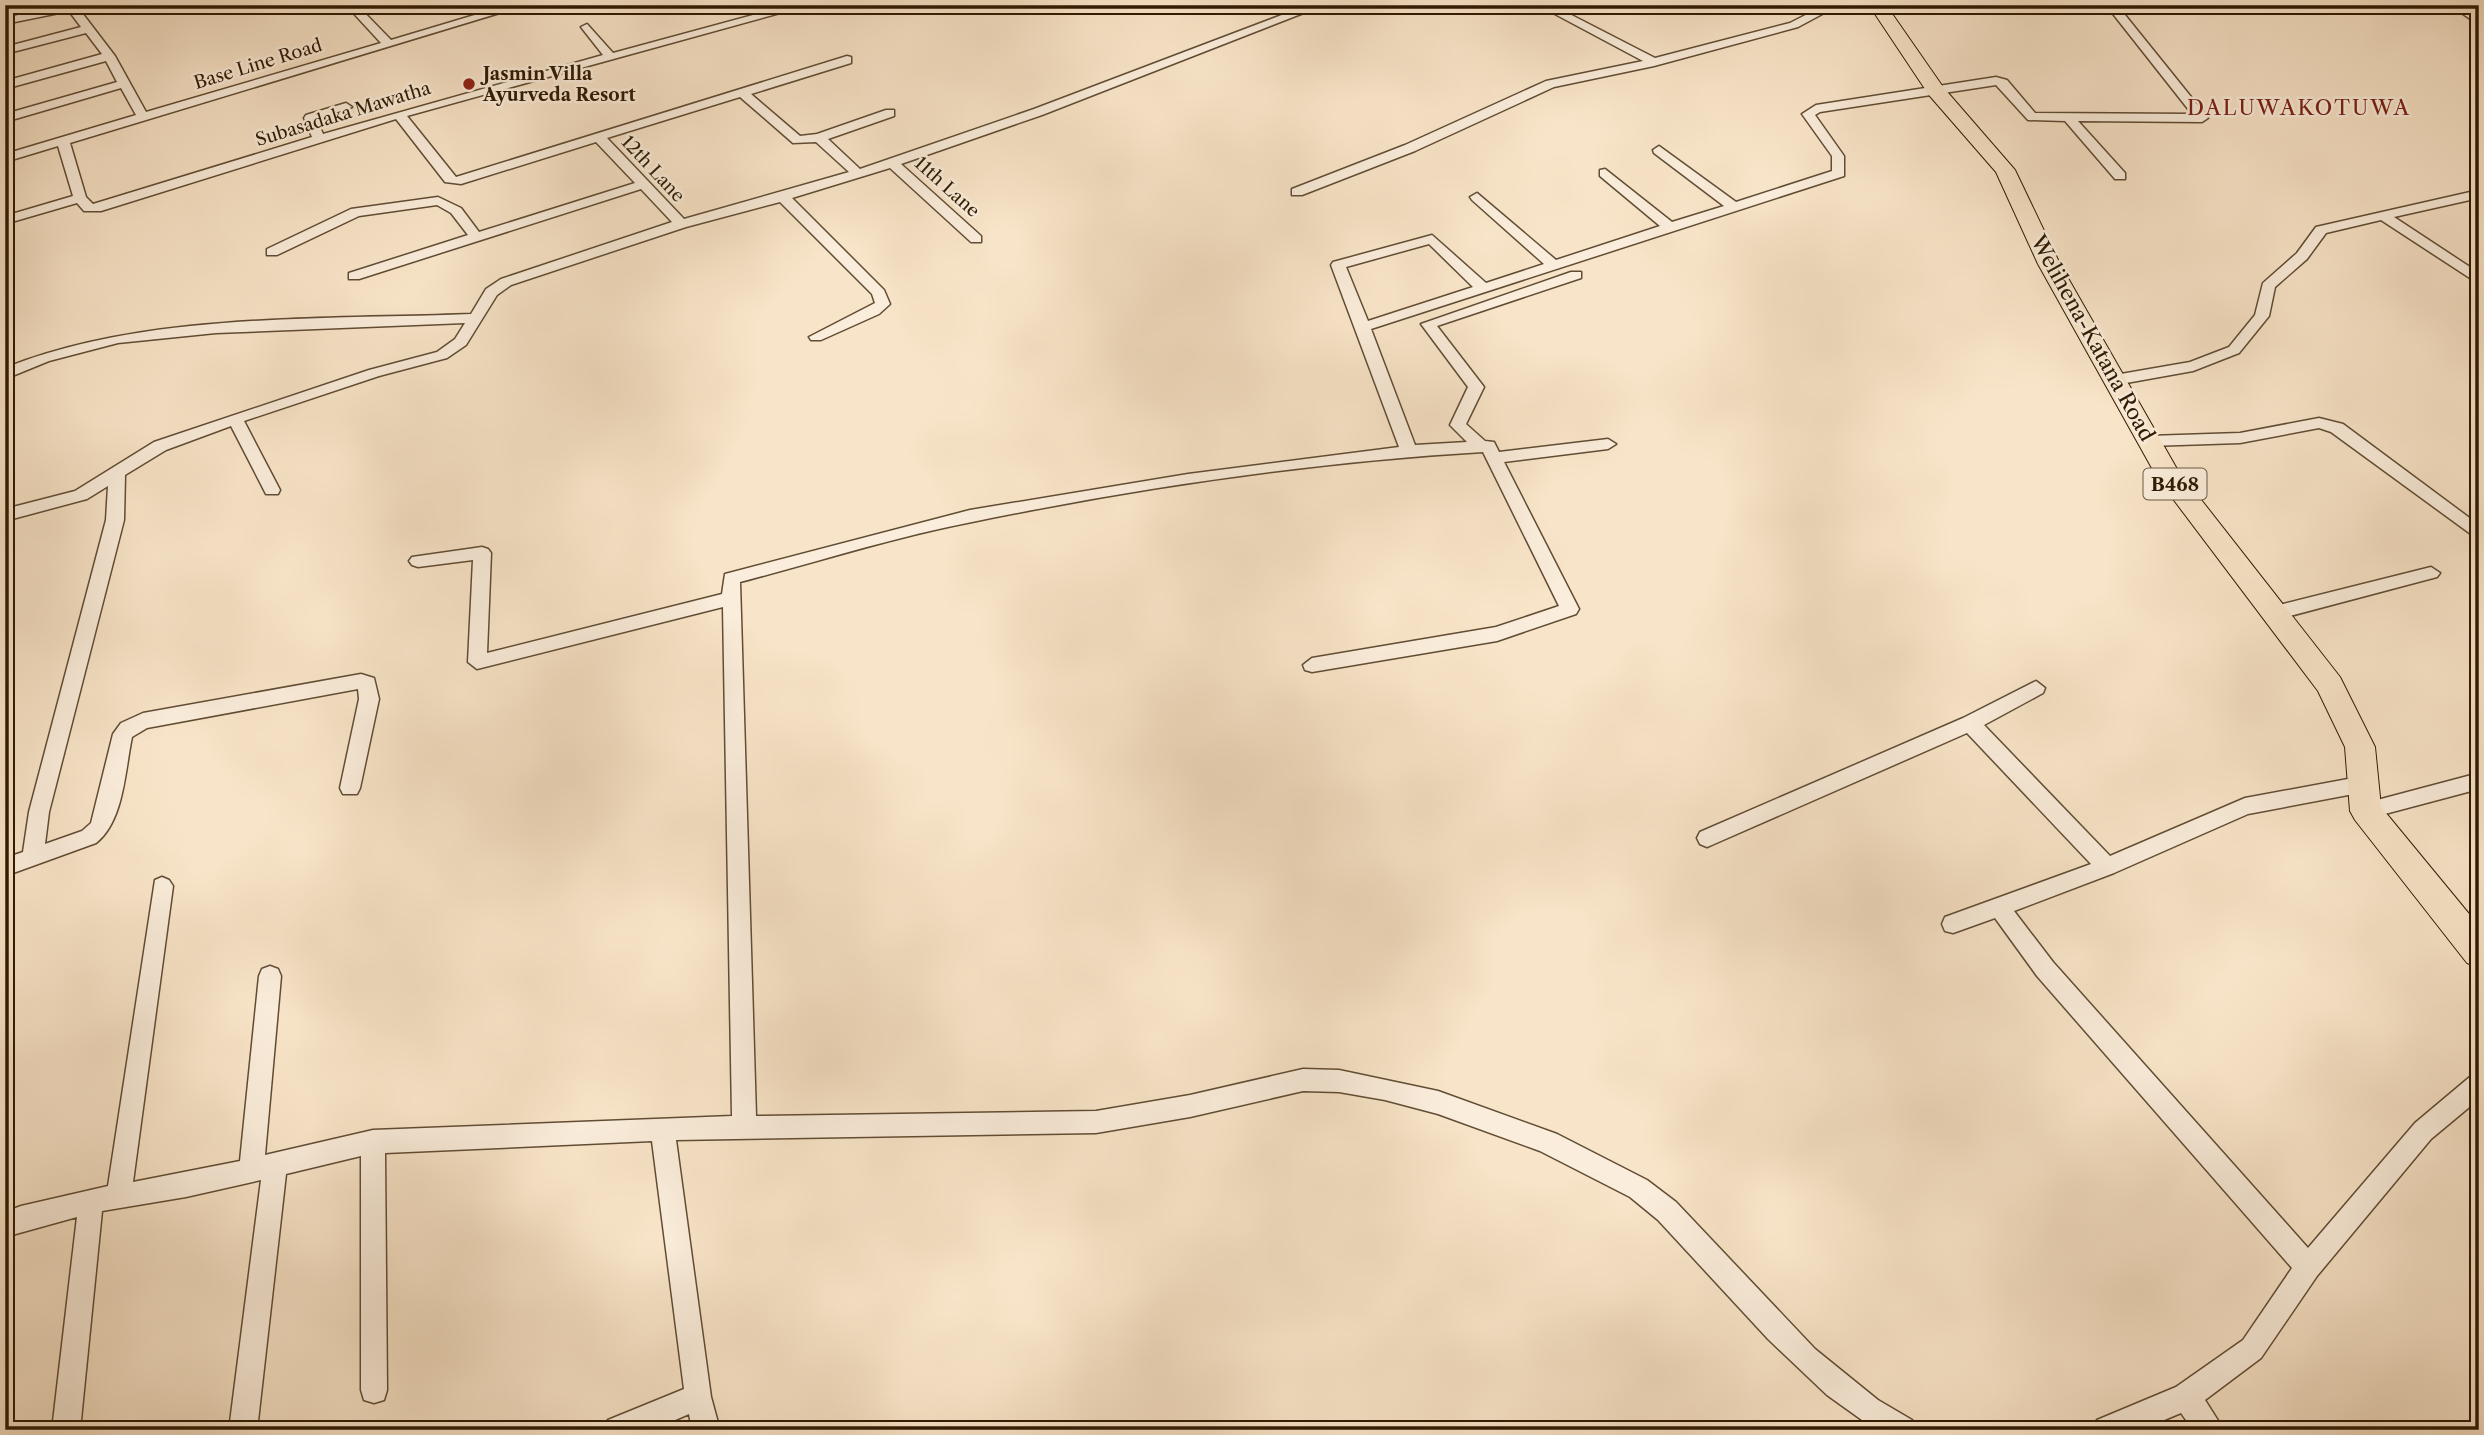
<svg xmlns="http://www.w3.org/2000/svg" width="2484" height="1435" font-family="'Libre Caslon Text',serif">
  <rect width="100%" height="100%" fill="#f8e4c8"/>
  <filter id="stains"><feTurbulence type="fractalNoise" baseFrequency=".00286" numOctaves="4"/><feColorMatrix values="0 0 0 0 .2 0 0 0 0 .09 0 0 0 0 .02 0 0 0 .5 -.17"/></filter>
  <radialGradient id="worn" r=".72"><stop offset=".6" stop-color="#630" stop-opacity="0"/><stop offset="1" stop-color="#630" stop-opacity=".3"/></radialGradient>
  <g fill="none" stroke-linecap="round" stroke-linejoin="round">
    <defs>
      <g id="minor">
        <path d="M63,5H76L115,56L146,112L381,43L346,5H357L391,40L508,5H526L70,143L86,197L93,204L312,137L304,118L306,115L346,103L352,107L317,120L323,134L603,55L581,27L587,24L613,53L790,5H809L407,116L456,177L847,56L851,57V63L751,94L800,136L817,134L886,110H894V116L828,139L860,169L1034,109L1308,5H1324L1042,115L901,164L981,236V242H971L890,168L792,198L884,290L890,304L879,314L821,340H811L809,337L875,303L872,294L780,202L686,227L511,285L497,295L466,345L447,358L379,376L244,421L280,490L278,494H266L231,426L166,450L125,475L124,520L49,812L45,844L82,831L91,823L113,734L121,723L143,713L361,674L374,678L379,699L360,788L357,794H343L340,788L359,699L358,689L147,728L132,737C125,770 124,821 96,843L5,876V858L23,852L29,812L106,520L108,486L87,499L5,521V509L75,491L154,442L369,370L437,352L455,339L465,323L216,333L118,343L49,361L5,379V368C144,312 321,320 471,314L486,289L501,279L672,222L641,189L359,279H349V273L468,235L451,213L437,205L359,216L277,255H267V249L351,209L438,197L461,208L479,232L635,183L596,142L461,184L445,182L396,119L101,211H84L77,203L5,224V216L73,196L58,146L5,162V154L136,115L121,88L5,122V114L117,82L106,61L5,89V81L102,54L86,33L5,54V47L81,27L69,11L5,24V18ZM740,97L793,143L816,142L849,172L684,219L607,138Z"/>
        <polygon points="1538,5 1552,5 1655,58 1790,23 1825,5 1839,5 1798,27 1654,66 1554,87 1415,151 1302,195 1292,195 1292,189 1405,145 1546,81 1643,61"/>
        <path d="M2106,5H2117L2208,118L2202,122L2078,121L2125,173V179H2115L2065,121L2028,120L1996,85L1820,112L1815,115L1844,156V176L1371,329L1415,445L1467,442L1450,425L1468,387L1421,324L1571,272H1581V278L1437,326L1484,387L1466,424L1485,441L1494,442L1499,452L1608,439L1616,444L1608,449L1504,462L1579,609L1576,614L1497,641L1312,672L1305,670L1303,665L1312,658L1496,627L1559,606L1483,452C1313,462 1138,488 972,522C894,537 817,562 740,582L756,1116L1096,1111L1190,1095L1303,1069L1339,1070L1438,1091L1557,1134L1647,1180L1676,1202L1815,1349L1878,1400L1912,1420L1916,1430H1876L1827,1395L1768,1339L1658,1220L1630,1197L1540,1151L1438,1114L1385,1100L1339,1092L1303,1091L1190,1117L1096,1133L676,1140L711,1397L720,1430H692L689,1414L652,1430H604L608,1420L684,1389L652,1141L385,1153L387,1390L384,1400L374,1403L364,1400L361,1390V1156L286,1174L257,1430H229L261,1180L186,1197L102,1211L80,1430H52L77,1217L5,1237V1212L21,1206L108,1186L155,880L162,877L169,880L173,886L133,1182L240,1161L259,976L262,969L270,966L278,969L281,976L265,1155L373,1130L732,1116L723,607L477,669L468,662L473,560L418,567L412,565L409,561L412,557L482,547L488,549L491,553L487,653L722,594L725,574L970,510L1188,474L1399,447L1331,265L1333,262L1432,235L1486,283L1544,264L1472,200L1470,197L1477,193L1556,260L1660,226L1600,176V170L1605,169L1672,222L1724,206L1654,153L1653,150L1659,146L1736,202L1832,171V156L1802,114L1816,105L1996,77L2007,80L2035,113L2192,114ZM1429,244L1473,287L1368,321L1346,267Z"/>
        <polygon points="2450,5 2463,5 2479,17 2479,25"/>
        <polygon points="2479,190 2479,198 2394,217 2479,273 2479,284 2381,220 2326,233 2307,259 2275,287 2269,316 2239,353 2193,371 2115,385 2107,380 2115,375 2190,362 2229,347 2255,315 2263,283 2297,253 2316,227"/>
        <polygon points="2319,418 2343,424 2479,525 2479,540 2331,432 2319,428 2240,443 2149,446 2141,441 2149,436 2240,433"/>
        <polygon points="2431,567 2440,573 2437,577 2275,620 2266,613 2275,606"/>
        <polygon points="2036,681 2045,688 2043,693 1984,725 2110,856 2245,798 2364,776 2371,778 2374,784 2371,790 2364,792 2248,814 2114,873 2014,911 2053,962 2308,1248 2415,1123 2471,1076 2479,1073 2479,1099 2431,1139 2317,1276 2261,1358 2205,1400 2224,1430 2193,1430 2181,1413 2140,1430 2093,1430 2097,1420 2176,1387 2243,1340 2292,1268 2037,976 1995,918 1953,933 1945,931 1942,924 1945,917 2091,864 1967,733 1714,844 1707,847 1700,844 1697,838 1700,832 1963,718"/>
        <polygon points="2479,773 2479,789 2366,819 2359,817 2356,811 2359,805 2366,803"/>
      </g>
      <polygon id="primary" points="1869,5 1886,5 1943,87 2015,170 2060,264 2177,469 2340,677 2375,747 2381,807 2479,926 2479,967 2467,963 2355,820 2350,811 2345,747 2318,691 2158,479 2038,264 1996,172 1929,95"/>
    </defs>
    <use href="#minor" stroke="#614c34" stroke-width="3"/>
    <use href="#primary" stroke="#2f1a02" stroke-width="2"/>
    <use href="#minor" fill="#faeddb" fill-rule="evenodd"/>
    <use href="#primary" fill="#f8e4c8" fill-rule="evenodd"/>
  </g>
  <circle fill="#8f2418" stroke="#faeddb" stroke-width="2.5" cx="469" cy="84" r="7"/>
  <g text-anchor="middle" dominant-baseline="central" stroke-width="5" stroke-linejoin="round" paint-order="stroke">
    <g font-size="18" fill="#2f1a02" stroke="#faeddb">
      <text transform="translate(258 64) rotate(-17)">Base Line Road</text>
      <text transform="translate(343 114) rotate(-17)">Subasadaka Mawatha</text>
      <text transform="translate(653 169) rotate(47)">12th Lane</text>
      <text transform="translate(947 187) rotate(42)">11th Lane</text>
    </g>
    <g font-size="18" font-weight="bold" fill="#2f1a02" stroke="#faeddb" text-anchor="start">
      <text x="483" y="74">Jasmin Villa<tspan x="483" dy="21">Ayurveda Resort</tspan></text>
    </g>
    <rect fill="#faeddb" stroke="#6c5943" stroke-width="2" x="2143.5" y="468.5" width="63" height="31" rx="5"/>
    <g font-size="19" font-weight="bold" fill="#2f1a02">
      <text x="2175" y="484">B468</text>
    </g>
    <g font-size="21" letter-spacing="2" fill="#7a1f14" stroke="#faeddb">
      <text x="2299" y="107">DALUWAKOTUWA</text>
    </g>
    <g font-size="21" fill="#2f1a02" stroke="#faeddb">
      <text transform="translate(2093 338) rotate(61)">Welihena-Katana Road</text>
    </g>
  </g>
  <rect width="2484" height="1435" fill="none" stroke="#f8e4c8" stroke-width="28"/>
  <rect x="7" y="7" width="2470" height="1421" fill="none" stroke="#2f1a02" stroke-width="3.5"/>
  <rect x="14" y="14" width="2456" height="1407" fill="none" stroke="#2f1a02" stroke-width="2"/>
  <rect width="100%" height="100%" filter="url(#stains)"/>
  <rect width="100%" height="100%" fill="url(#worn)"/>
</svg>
